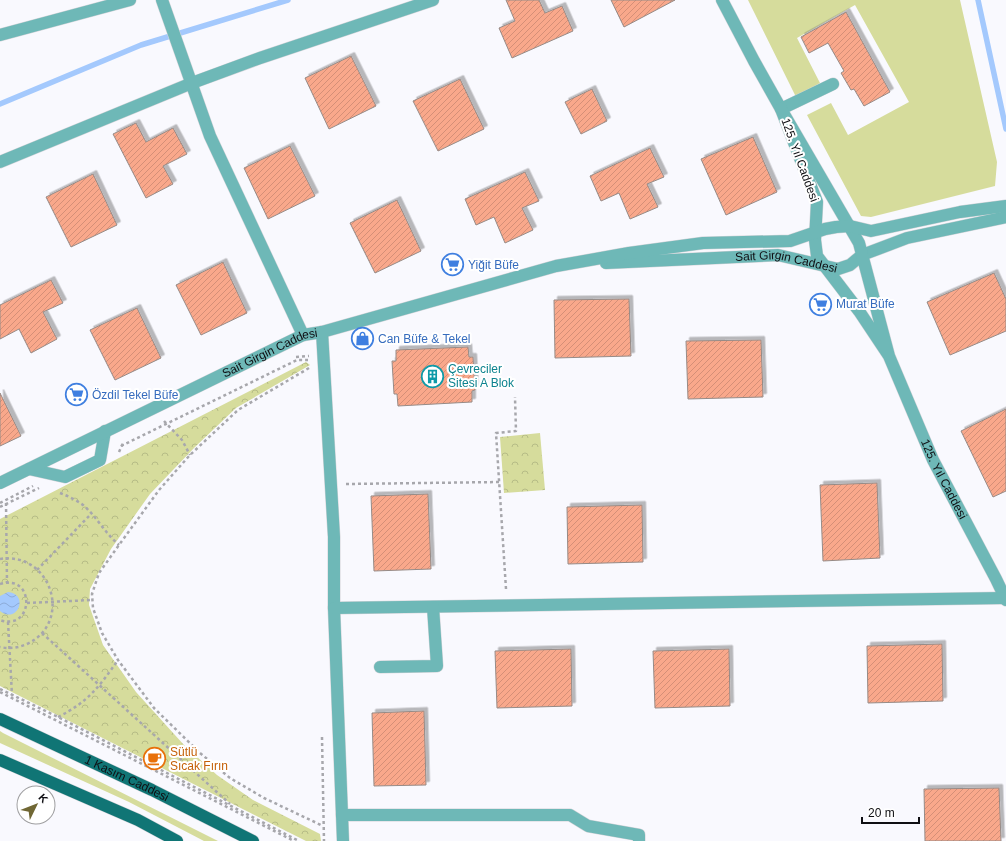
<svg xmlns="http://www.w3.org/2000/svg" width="1006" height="841" font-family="Arial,sans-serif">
  <defs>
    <pattern id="park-crowns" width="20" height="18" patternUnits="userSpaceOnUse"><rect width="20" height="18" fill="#d6dc9c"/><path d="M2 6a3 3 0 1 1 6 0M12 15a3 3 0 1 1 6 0" fill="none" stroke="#b6bc86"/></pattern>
    <pattern id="water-waves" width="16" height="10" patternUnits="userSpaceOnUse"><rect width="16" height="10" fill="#a4c9fd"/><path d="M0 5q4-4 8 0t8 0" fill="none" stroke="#8cabd8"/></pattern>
    <pattern id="building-hatch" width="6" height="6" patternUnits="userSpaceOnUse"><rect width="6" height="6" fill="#f9a88b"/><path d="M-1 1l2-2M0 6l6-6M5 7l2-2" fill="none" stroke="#d48f77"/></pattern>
    <filter id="shadow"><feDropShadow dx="3.5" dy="-3.5" stdDeviation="0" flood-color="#0004"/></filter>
  </defs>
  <rect width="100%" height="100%" fill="#f9f9fe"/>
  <g fill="#d6dc9c">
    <polygon points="748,0 960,0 997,162 995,186 871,217 861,216 807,115 831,103 848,135 909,102 855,5 797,38 820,83 796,97"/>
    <polygon points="0,731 3,733 218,841 204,841 129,802 0,743"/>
  </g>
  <g fill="url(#park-crowns)">
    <polygon points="306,362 310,365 236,408 195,447 150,494 111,549 90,589 89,605 103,645 136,692 184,745 217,775 253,800 320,834 321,841 306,841 0,686 0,519"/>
    <polygon points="540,433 545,490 504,493 500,437"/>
  </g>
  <path fill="url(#water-waves)" d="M8,592C30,594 17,625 0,611V596Z"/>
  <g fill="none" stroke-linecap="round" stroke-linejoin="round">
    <g stroke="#a4c9fd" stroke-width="5.5">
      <polyline points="978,0 1006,129"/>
      <polyline points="0,104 141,45 288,0"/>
    </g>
  </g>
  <g fill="url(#building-hatch)" stroke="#968b87" filter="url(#shadow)">
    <polygon points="506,0 539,0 545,13 562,6 573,31 512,58 499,28 515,21"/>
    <polygon points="611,0 675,0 624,27"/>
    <polygon points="846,12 890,92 864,106 854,89 851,90 841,73 844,71 828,43 809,53 801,37"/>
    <polygon points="351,56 376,106 329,129 305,78"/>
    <polygon points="460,79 484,129 438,151 413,101"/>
    <polygon points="592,89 607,121 581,134 565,102"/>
    <polygon points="136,123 146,142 173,128 187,154 163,166 173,184 146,198 113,134"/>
    <polygon points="753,137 777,192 726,215 701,159"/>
    <polygon points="290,146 315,196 268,219 244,168"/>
    <polygon points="650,148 664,177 647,184 658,207 630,219 619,193 601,201 590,176"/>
    <polygon points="525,172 539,201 522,208 533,230 505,243 494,217 476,225 465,199"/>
    <polygon points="93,174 117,225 71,247 46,197"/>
    <polygon points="397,200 421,251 375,273 350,223"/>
    <polygon points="223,262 247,313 201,335 176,285"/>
    <polygon points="994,273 1006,299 1006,331 950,355 927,302"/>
    <polygon points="51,280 63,303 43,312 57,339 31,353 19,329 0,339 0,305"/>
    <polygon points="629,299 631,356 555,358 554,300"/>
    <polygon points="137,308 161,358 115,380 90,330"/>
    <polygon points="761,340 763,397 688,399 686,341"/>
    <polygon points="468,347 469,357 473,357 475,390 472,391 472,402 398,406 397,394 394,394 392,361 396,361 396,350"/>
    <polygon points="0,393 21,436 0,446"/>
    <polygon points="1006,409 1006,491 993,497 961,431"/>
    <polygon points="877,483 880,558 823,561 820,485"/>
    <polygon points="428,494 431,569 374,571 371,496"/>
    <polygon points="642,505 643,562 568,564 567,507"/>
    <polygon points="942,644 943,701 868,703 867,646"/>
    <polygon points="571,649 572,706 497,708 495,651"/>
    <polygon points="729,649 730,706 655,708 653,651"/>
    <polygon points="424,711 426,785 374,786 372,713"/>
    <polygon points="999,788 1001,841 925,841 924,789"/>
  </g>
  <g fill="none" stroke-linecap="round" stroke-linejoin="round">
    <defs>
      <g id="minor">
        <polyline points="162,0 210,136 303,335"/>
        <polyline points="722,0 754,61 781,109 833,84"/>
        <polyline points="0,35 130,0"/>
        <polyline points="0,162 192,83 260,58 433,0"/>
        <path id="s1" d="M606,263L778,255L838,269L850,265L862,255L907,238L1006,217"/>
        <polyline points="322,332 334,537 334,608 343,841"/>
        <path id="s2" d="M889,356L859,311L817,256L815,240L817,202L781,109L859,243L889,356L933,460L996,579L1006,600"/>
        <polyline points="29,469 65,477 100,460 105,431"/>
        <path id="s3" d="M0,483L303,335L322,332L556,266L629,253L703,243L790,241L825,229L836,227L850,226L871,231L960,212L1006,206"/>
        <polyline points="334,608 1005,598"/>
        <polyline points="380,667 437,666 433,607"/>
        <polyline points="342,815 570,815 588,826 639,835 639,841"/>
      </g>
      <g id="major">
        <path id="s4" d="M0,719L152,790L253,841"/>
        <polyline points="0,760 138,820 177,841"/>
      </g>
    </defs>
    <use href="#minor" stroke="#d4d4d8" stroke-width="13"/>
    <use href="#major" stroke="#d4d4d8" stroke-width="13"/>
    <g stroke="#a7a7ac" stroke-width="2.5" stroke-dasharray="3 3" stroke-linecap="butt">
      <polyline points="296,357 309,356"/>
      <polyline points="309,368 238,410 190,455 159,490 119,545 99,573 92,594 93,608 102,633 118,660 154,708 200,753 230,778 264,798 323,826"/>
      <polyline points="164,421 182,440 190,455"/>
      <polyline points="121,446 297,360 308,360"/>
      <polyline points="119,452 124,441"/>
      <polyline points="346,484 500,482"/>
      <path d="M60,493C68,496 76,500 83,505C96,516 105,533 119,545"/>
      <polyline points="0,503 33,486"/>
      <polyline points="6,503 7,583"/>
      <polyline points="0,507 39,488"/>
      <path d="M0,559C51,551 74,622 27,644C18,648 9,649 0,647"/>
      <polyline points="37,570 91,514"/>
      <path d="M0,584C36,573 34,632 0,620"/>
      <polyline points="506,589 496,433 516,431 515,397"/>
      <polyline points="27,603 92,600"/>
      <polyline points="8,622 12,695"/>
      <polyline points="42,633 230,804"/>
      <polyline points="0,689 58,717 299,841"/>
      <polyline points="0,692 294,841"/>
      <path d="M58,717C88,702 99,687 118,660"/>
      <polyline points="322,737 324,841"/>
    </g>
    <use href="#minor" stroke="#6eb8b7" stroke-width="12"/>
    <use href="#major" stroke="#107575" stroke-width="12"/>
  </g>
  <defs>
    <symbol id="supermarket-ring" viewBox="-11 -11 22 22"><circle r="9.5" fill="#fff" stroke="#3f7fe0" stroke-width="1.5"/><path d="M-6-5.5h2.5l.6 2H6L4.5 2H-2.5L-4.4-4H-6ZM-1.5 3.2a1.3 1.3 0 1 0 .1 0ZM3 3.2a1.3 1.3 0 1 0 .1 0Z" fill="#3f7fe0"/></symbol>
    <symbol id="shop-ring" viewBox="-11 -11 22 22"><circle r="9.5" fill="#fff" stroke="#3f7fe0" stroke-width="1.5"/><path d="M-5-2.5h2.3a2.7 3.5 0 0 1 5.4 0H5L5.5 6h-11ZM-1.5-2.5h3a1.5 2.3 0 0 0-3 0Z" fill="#3f7fe0"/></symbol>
    <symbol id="building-ring" viewBox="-11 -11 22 22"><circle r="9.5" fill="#fff" stroke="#0f9aa8" stroke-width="1.5"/><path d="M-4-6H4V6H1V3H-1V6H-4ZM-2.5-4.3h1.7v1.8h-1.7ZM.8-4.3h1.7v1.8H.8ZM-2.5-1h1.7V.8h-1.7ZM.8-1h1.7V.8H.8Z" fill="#0f9aa8"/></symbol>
    <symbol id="cafe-ring" viewBox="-11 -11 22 22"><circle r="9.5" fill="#fff" stroke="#e8710a" stroke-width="1.5"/><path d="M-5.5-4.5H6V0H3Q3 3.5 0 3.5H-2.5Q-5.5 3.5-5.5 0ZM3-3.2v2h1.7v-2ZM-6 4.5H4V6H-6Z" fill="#e8710a"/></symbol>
  </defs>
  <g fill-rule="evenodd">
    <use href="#supermarket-ring" x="440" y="252" width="25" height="25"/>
    <use href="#supermarket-ring" x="808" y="292" width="25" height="25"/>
    <use href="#shop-ring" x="350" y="326" width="25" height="25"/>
    <use href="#building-ring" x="420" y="364" width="25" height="25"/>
    <use href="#supermarket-ring" x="64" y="382" width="25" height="25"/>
    <use href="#cafe-ring" x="142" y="746" width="25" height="25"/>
  </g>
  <g text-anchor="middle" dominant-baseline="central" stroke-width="4" stroke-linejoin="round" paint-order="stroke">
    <g font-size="12" fill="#0f0f13" stroke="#fff">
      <text transform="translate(800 160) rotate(70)">125. Yıl Caddesi</text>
      <text stroke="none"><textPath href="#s1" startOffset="181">Sait Girgin Caddesi</textPath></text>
      <text stroke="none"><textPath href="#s3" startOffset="300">Sait Girgin Caddesi</textPath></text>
      <text stroke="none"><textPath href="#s2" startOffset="684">125. Yıl Caddesi</textPath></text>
      <text stroke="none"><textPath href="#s4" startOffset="140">1 Kasım Caddesi</textPath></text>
    </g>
    <g font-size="12" fill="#366cbe" stroke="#fff" text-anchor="start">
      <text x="468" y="265">Yiğit Büfe</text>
      <text x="836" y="304">Murat Büfe</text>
      <text x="378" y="339">Can Büfe &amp; Tekel</text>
      <text x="92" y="395">Özdil Tekel Büfe</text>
    </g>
    <g font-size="12" fill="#0d838f" stroke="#fff" text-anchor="start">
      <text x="448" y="369">Çevreciler<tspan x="448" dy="14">Sitesi A Blok</tspan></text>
    </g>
    <g font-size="12" fill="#c56008" stroke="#fff" text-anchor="start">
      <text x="170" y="752">Sütlü<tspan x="170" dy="14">Sıcak Fırın</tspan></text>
    </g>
  </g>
  <g transform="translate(36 805) rotate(47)"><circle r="19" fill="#ffffff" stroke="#9f9fa1"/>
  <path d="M0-3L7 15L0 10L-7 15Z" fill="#706734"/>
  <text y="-6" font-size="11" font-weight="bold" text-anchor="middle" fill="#0f0f13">K</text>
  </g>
  <path d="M862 817v6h57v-6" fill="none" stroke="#0f0f13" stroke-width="2"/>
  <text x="868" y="817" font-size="12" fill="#0f0f13" stroke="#ffffff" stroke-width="3" paint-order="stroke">20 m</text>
</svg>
